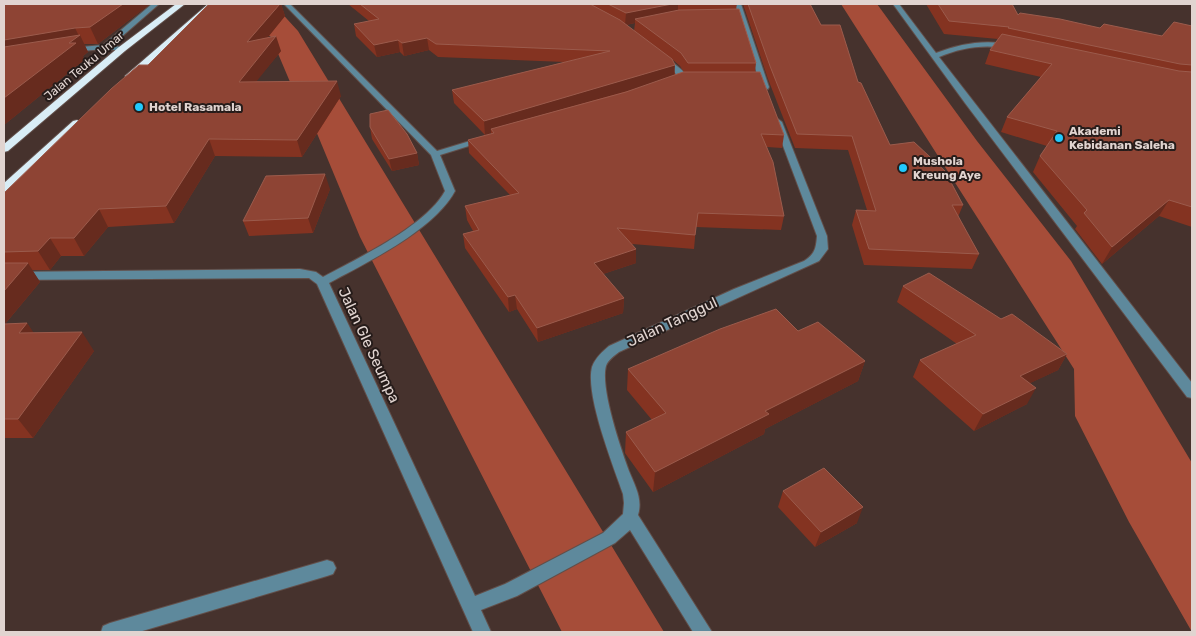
<svg xmlns="http://www.w3.org/2000/svg" width="1196" height="636" font-family="Rubik,sans-serif">
  <rect width="100%" height="100%" fill="#46322d"/>
  <g fill="#a64d39">
    <polygon points="220,4 269,4 276,7 298,31 664,632 562,632 360,237 316,131 293,89 271,37"/>
    <polygon points="841,4 877,4 977,141 1071,261 1192,463 1192,632 1129,522 1075,416 1074,369"/>
  </g>
  <g fill="none" stroke-linecap="round" stroke-linejoin="round">
    <defs>
      <g id="minor">
        <polygon points="152,4 159,4 111,46 125,47 125,51 105,49 70,52 66,50 70,48 103,45"/>
        <path d="M284,4H290L437,151L483,137L488,140L440,155L455,191C434,230 368,262 329,283L475,596L505,584L603,533L623,514L624,503L623,494C613,465 585,395 592,367C595,358 603,351 609,346L734,289L804,261C815,254 816,248 817,236L774,122L778,119L782,122L827,236L828,249L819,261L619,352C614,356 608,360 606,366C600,388 621,449 629,471C635,486 643,499 638,515L712,632H693L630,530L615,543L517,596L481,610L491,632H473L317,284L309,278L4,280V272L300,269L316,272L323,277C358,258 426,226 445,191L431,155Z"/>
        <polygon points="735,4 741,4 769,87 768,89 761,87"/>
        <path d="M893,4H899L936,53C962,43 986,39 1014,45V49H1011C985,44 964,47 939,57L1192,383V398L1187,397L965,103Z"/>
        <polygon points="659,56 665,56 683,71 684,82 669,85 669,81 677,79 676,74 659,60"/>
        <polygon points="327,560 333,562 336,568 333,574 327,576 139,632 101,632 103,626 110,623"/>
      </g>
      <g id="highway">
        <polygon points="176,4 185,4 125,51 8,151 4,152 4,144 119,47"/>
        <polygon points="208,4 216,4 131,80 125,80 125,76"/>
        <polygon points="77,120 82,123 81,125 8,192 4,193 4,183 73,121"/>
      </g>
    </defs>
    <use href="#minor" stroke="#624f4a" stroke-width="2"/>
    <use href="#highway" stroke="#624f4a" stroke-width="2"/>
    <use href="#minor" fill="#5e899c" fill-rule="evenodd"/>
    <use href="#highway" fill="#d9edf6" fill-rule="evenodd"/>
  </g>
  <g fill="#843321" fill-rule="evenodd">
    <polygon points="4,4 150,4 98,44 84,44 88,52 83,56 84,60 4,125"/>
    <polygon points="227,4 281,4 285,16 267,38 281,51 256,81 341,96 302,157 215,156 174,223 108,227 84,256 61,256 50,270 32,270 40,282 5,324 27,323 33,333 94,351 33,438 4,438 4,193 148,65"/>
    <path d="M348,4H737L736,9L756,63L755,72L784,135L782,148L767,147L784,216L781,230L696,227L694,249L632,244L636,249V263L603,274L624,298L623,313L538,342L517,309L509,312L465,248L463,234L473,231L467,220L465,206L510,195L469,153L468,140L491,134V133L485,135L454,103L452,90L565,62L438,57L429,50L404,56L400,52L377,57L356,36L354,24L369,21ZM635,23L634,31L626,25ZM673,60L680,66L684,72L675,75Z"/>
    <polygon points="743,4 810,4 821,25 858,82 890,145 963,205 958,217 979,254 972,269 864,265 852,225 856,210 867,210 848,150 795,148 768,79"/>
    <polygon points="926,4 1012,4 1018,15 1100,28 1162,36 1192,26 1192,227 1159,216 1102,264 1075,229 1077,226 1033,172 1040,156 1047,146 1001,132 1007,117 1041,77 985,64 990,50 998,39 944,34"/>
    <polygon points="370,127 417,153 419,165 392,171 372,139"/>
    <polygon points="330,189 313,233 249,236 243,221"/>
    <polygon points="903,286 1001,319 1067,354 1058,370 1030,383 1027,404 974,431 913,377 920,360 957,344 897,302"/>
    <polygon points="798,331 865,361 858,381 765,429 764,434 653,492 625,453 626,432 652,420 627,390 628,369"/>
    <polygon points="783,491 857,523 815,547 778,507"/>
  </g>
  <g fill="#672b1e">
    <polygon points="123,4 150,4 98,44 90,27"/>
    <polygon points="280,4 281,4 285,16 252,57 247,42"/>
    <polygon points="672,4 678,4 678,14 635,19 635,23 625,25 626,13"/>
    <polygon points="75,28 79,36 80,35 88,52 83,56 84,60 4,125 4,40"/>
    <polygon points="276,36 281,51 244,97 239,82"/>
    <polygon points="427,38 429,50 404,56 402,43"/>
    <polygon points="398,40 400,52 377,57 374,45"/>
    <polygon points="675,65 674,78 491,129 491,133 485,135 484,121"/>
    <polygon points="337,81 341,96 302,157 297,140"/>
    <polygon points="209,139 215,156 174,223 166,206"/>
    <polygon points="417,153 419,165 392,171 389,159"/>
    <polygon points="325,174 330,189 313,233 308,218"/>
    <polygon points="1169,200 1159,216 1102,264 1112,247"/>
    <polygon points="99,209 108,227 84,256 74,238"/>
    <polygon points="50,238 61,256 50,270 38,251"/>
    <polygon points="636,249 636,263 594,277 594,263"/>
    <polygon points="28,263 40,282 4,325 4,291"/>
    <polygon points="515,295 517,309 509,312 508,297"/>
    <polygon points="624,298 623,313 538,342 537,328"/>
    <polygon points="27,323 40,342 19,333"/>
    <polygon points="82,332 94,351 33,438 18,419"/>
    <polygon points="1067,354 1058,370 1011,392 1020,376"/>
    <polygon points="865,361 858,381 765,429 764,434 653,492 655,472 765,411"/>
    <polygon points="1036,388 1027,404 974,431 983,414"/>
    <polygon points="863,507 857,523 815,547 821,532"/>
  </g>
  <g fill="#8e4434" stroke="#9b5b4c">
    <polygon points="4,4 123,4 90,27 75,28 4,40"/>
    <polygon points="209,4 280,4 247,42 276,36 239,82 337,81 297,140 209,139 166,206 99,209 74,238 50,238 38,251 4,252 4,193 111,89 139,65 148,65"/>
    <polygon points="360,4 590,4 620,20 672,59 675,65 484,121 452,90 610,51 436,44 427,38 402,43 398,40 374,45 354,24 379,19"/>
    <polygon points="608,4 672,4 626,13"/>
    <polygon points="748,4 810,4 821,25 840,25 858,82 861,83 890,145 914,142 945,171 963,205 952,205 979,254 869,249 856,210 876,211 852,136 797,134 770,66"/>
    <polygon points="938,4 1012,4 1018,15 1020,13 1060,19 1100,28 1104,24 1162,36 1174,22 1192,26 1192,65 1180,64 1008,28 1009,27 949,21"/>
    <polygon points="739,9 756,63 688,63 681,53 635,19 679,10"/>
    <polygon points="1002,34 1179,71 1192,72 1192,207 1169,200 1112,247 1084,213 1087,210 1040,156 1057,131 1007,117 1052,64 990,50"/>
    <polygon points="80,35 69,43 76,43 4,98 4,47"/>
    <polygon points="683,72 760,72 784,135 761,134 773,162 784,216 698,213 695,235 617,228 636,249 594,263 624,298 537,328 515,295 508,297 463,234 479,230 465,206 519,193 468,140 494,133 491,129 626,92"/>
    <polygon points="388,110 407,134 417,153 389,159 370,127 370,114"/>
    <polygon points="325,174 308,218 243,221 266,176"/>
    <polygon points="4,263 28,263 4,291"/>
    <polygon points="929,273 1001,319 1012,314 1067,354 1020,376 1036,388 983,414 920,360 976,335 903,286"/>
    <polygon points="776,309 798,331 818,322 865,361 765,411 769,414 655,472 626,432 666,413 628,369 720,329"/>
    <polygon points="27,323 19,333 82,332 18,419 4,419 4,324"/>
    <polygon points="824,468 863,507 821,532 783,491"/>
  </g>
  <g fill="#21c9fd" stroke="#261c1a" stroke-width="2">
    <circle cx="139" cy="107" r="5"/>
    <circle cx="1059" cy="138" r="5"/>
    <circle cx="903" cy="168" r="5"/>
  </g>
  <g text-anchor="middle" dominant-baseline="central" stroke-width="4" stroke-linejoin="round" paint-order="stroke">
    <g font-size="12" fill="#e1d4d0" stroke="#261c1a">
      <text transform="translate(84 66) rotate(-40)">Jalan Teuku Umar</text>
    </g>
    <g font-size="12" font-weight="bold" fill="#e1d4d0" stroke="#261c1a" text-anchor="start">
      <text x="149" y="107">Hotel Rasamala</text>
      <text x="1069" y="131">Akademi<tspan x="1069" dy="14">Kebidanan Saleha</tspan></text>
      <text x="913" y="161">Mushola<tspan x="913" dy="14">Kreung Aye</tspan></text>
    </g>
    <g font-size="15" fill="#e1d4d0" stroke="#261c1a">
      <text transform="translate(672 322) rotate(-25)">Jalan Tanggul</text>
      <text transform="translate(369 345) rotate(65)">Jalan Gle Seumpa</text>
    </g>
  </g>
  <rect width="1196" height="636" fill="none" stroke="#e1d4d0" stroke-width="10"/>
</svg>
